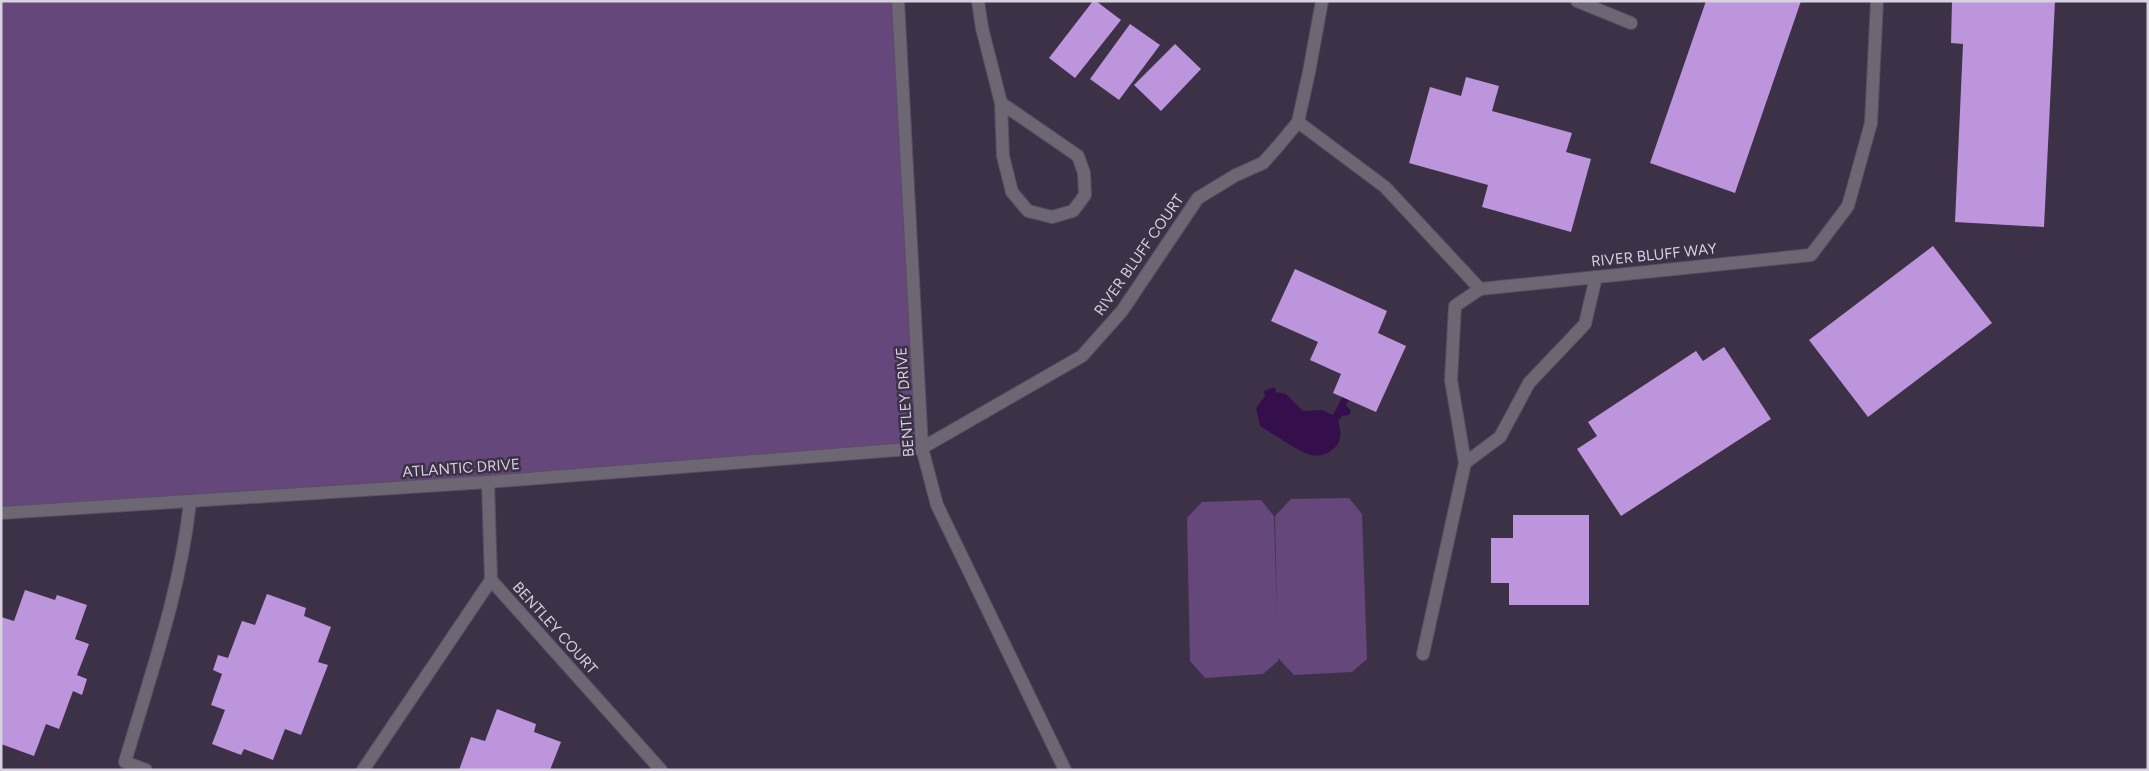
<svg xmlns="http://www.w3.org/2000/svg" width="2149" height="771" font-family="Figtree,sans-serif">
  <rect width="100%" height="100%" fill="#3d3147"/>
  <g fill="#65477b">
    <polygon points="1,1 898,1 922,448 1,513"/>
    <polygon points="1349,498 1362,514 1367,659 1352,672 1294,675 1278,658 1278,661 1263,674 1205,678 1190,661 1187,518 1202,502 1261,500 1274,516 1277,619 1275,516 1291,499"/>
  </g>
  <path fill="#350f4c" d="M1275,387L1276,392L1286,394L1303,411L1322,410L1333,415L1343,396L1349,400L1346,405L1351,411L1349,415L1342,416L1338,421C1341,432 1343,441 1333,449C1327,455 1319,457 1311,455C1299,452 1272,433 1260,426L1256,408L1265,396L1264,391Z"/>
  <g fill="#bd95dd">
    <polygon points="1093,1 1096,1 1121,20 1075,78 1049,58"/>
    <polygon points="1706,1 1801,1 1735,193 1650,163"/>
    <polygon points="1952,1 2055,1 2044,227 1955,222 1963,44 1951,43"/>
    <polygon points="1130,24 1160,45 1119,100 1090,79"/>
    <polygon points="1175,44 1201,69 1161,111 1134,85"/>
    <polygon points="1466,77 1499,86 1492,111 1572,133 1566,152 1591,159 1571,232 1482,207 1488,185 1409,163 1430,87 1461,96"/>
    <polygon points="1933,246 1992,323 1868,417 1809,340"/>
    <polygon points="1295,269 1387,311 1378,333 1406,346 1376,412 1333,393 1341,374 1310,360 1318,342 1271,321"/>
    <polygon points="1724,347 1771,419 1621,516 1577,449 1597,436 1588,422 1696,351 1703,361"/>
    <polygon points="1513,515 1589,515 1589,605 1509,605 1509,583 1491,583 1491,538 1513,538"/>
    <polygon points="25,590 55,600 57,595 87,605 75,639 89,644 77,675 87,679 82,695 73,691 59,729 46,724 34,756 1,744 1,617 14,621"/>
    <polygon points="267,594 306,608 304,616 331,627 318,662 328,665 301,735 285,729 273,760 244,749 241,755 212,744 225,710 211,705 222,674 213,670 218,655 228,658 242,621 255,625"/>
    <polygon points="497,709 536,724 534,732 561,742 550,770 459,770 471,737 485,741"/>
  </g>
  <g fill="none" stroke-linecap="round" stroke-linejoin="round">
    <defs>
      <g id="minor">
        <polyline points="898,1 922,448 937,505 1065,770"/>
        <polyline points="978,1 982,28 1001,103 1003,156 1012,192 1028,211 1052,217 1073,211 1085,195 1084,173 1078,156 1001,103"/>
        <polyline points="1577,1 1631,23"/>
        <polyline points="1298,122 1385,187 1480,289 1811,255 1848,206 1871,123 1877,1"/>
        <polyline points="1480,289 1455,306 1451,380 1465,463 1500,437 1529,383 1585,324 1596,277"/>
        <polyline points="488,482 491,580 661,770"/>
        <polyline points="1,513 488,482 922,448 1082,356 1122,311 1198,198 1236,175 1263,163 1279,145 1298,122 1309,72 1322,1"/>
        <polyline points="1423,654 1465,463"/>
        <path d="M146,770L125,762C150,676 181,590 190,501"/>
        <polyline points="363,770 491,580"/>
      </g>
    </defs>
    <use href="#minor" stroke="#594e62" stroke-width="14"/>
    <use href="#minor" stroke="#6d6773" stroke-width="12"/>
  </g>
  <g text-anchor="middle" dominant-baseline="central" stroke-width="5" stroke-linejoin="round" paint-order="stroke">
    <g font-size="15" fill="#d8d1df" stroke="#3d3147">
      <text transform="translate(1139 255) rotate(-55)">RIVER BLUFF COURT</text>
      <text transform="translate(1654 255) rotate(-6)">RIVER BLUFF WAY</text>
      <text transform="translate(905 402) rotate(-94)">BENTLEY DRIVE</text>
      <text transform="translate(461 468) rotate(-4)">ATLANTIC DRIVE</text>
      <text transform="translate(555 628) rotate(48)">BENTLEY COURT</text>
    </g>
  </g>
  <rect width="2149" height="771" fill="none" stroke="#d8d1df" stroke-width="5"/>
</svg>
